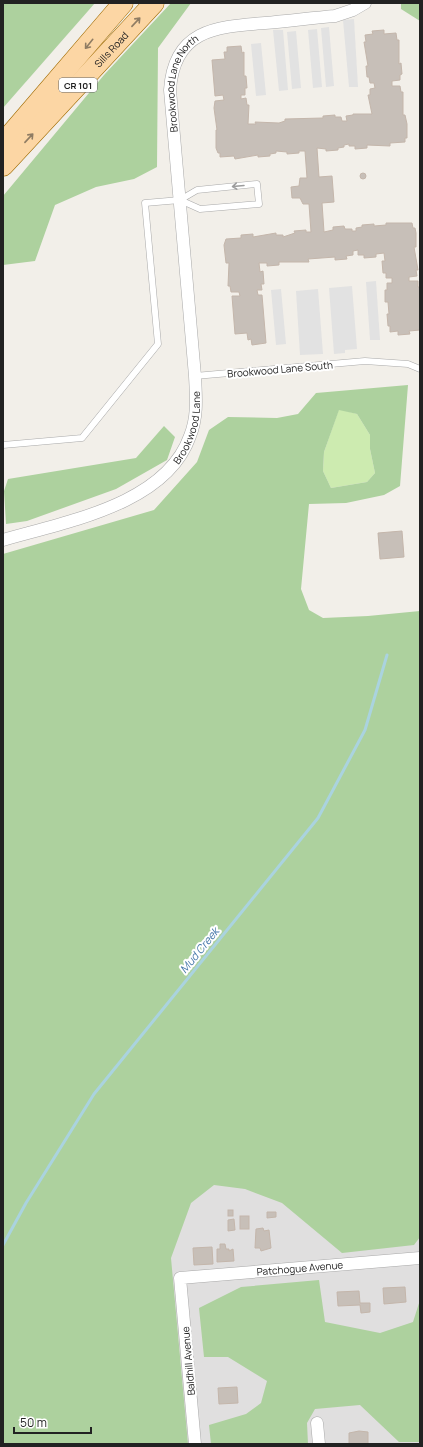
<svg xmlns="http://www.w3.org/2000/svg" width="423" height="1447" font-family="Manrope,sans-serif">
  <rect width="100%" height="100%" fill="#f2efe9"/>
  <polygon fill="#e0dfdf" points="420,1149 420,1444 179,1444 157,1171"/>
  <polygon fill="#cdebb0" points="339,409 357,414 370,435 370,449 375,473 367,482 331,488 323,471 324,452"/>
  <g fill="#add19e" fill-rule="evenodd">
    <polygon points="3,3 95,3 3,108"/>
    <polygon points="171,3 191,3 158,48 157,167 134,179 96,187 55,205 35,261 3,265 3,196 104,75"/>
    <polygon points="401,3 420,3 420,21 401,9"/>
    <path d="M408,385L400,486L384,495L346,503L309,504L301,589L309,610L323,618L368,616L420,611V1237L414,1245L342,1253L282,1203L245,1189L214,1185L191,1203L171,1258L188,1444H3V554L154,510L197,462L209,430L228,417L277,418L298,414L316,393ZM339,410L357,414L370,435V449L375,473L367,482L331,488L323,471L324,452Z"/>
    <polygon points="164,426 175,437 167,460 116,489 27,521 6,524 4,491 8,479 136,458"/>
    <polygon points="319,1280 325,1322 380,1333 413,1322 420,1300 420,1442 399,1442 360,1405 315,1409 307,1423 308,1444 211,1444 209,1425 246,1414 261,1403 267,1381 228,1357 204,1357 199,1308 241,1287"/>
  </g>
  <g fill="#e2e2e2">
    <polygon points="354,19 358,87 349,87 343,20"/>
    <polygon points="329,27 334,86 326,87 321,28"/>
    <polygon points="317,29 322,87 313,88 308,30"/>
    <polygon points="273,30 283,30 288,90 279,91"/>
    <polygon points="296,31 301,88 292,89 287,32"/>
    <polygon points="261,43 266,95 256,96 251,44"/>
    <polygon points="376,281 380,340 370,340 366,282"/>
    <polygon points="352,286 357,349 345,350 345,353 334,354 329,288"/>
    <polygon points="281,289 286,344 276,345 271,290"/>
    <polygon points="318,289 323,354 300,355 296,291"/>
  </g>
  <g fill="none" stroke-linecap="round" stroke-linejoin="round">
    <polyline stroke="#aad3df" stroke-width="3" points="3,1245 26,1203 94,1094 318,818 365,730 387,655"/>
  </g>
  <g fill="#c7bfb8" stroke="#c4b6ab">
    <polygon points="384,30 384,34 396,33 397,40 399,40 399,64 401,63 402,74 400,75 400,80 392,81 392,86 400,86 401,92 403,92 403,115 405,115 407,124 407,138 405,138 405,142 390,143 390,146 367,145 367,148 355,149 355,146 349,146 349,144 344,145 344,147 338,148 338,150 326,151 326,149 317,148 319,177 332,176 334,202 322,203 324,232 333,230 333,227 344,226 345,229 352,229 352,231 356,231 356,228 362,227 362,225 374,224 374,226 386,225 386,223 412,223 413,228 415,228 416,233 416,247 414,247 418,270 416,270 417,276 409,277 409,281 418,281 418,287 420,287 420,330 409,331 410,334 398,335 398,331 390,332 390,326 388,326 387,314 389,314 388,302 385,302 385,290 387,290 387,283 392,283 392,278 386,278 386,273 383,273 382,261 385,261 384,253 376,254 376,257 364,258 364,255 358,255 358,250 353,251 353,255 346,256 347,259 335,260 335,257 308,259 309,262 279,262 279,265 267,266 267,263 259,263 260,272 263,271 264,284 261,284 262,290 257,290 258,295 262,295 266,343 252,345 251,339 248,340 247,333 235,334 232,296 240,296 239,292 231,292 230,286 228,286 229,263 226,263 224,245 226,239 241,238 241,235 253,234 253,237 276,233 276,235 283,235 283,237 295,233 294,231 306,230 306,232 311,232 309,204 303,204 300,198 292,198 291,187 299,186 300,178 307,178 305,151 299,151 299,153 287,154 287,152 276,151 276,153 270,154 270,156 258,157 258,155 235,159 234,156 220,157 220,153 218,153 216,148 216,130 217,130 214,108 215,101 224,100 223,95 215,96 212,60 225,59 224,52 227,52 227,47 241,46 242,53 244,52 244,76 246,76 247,88 245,88 245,95 241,95 241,99 246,98 247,105 249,105 248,124 256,124 255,122 279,123 285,121 285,119 323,118 323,116 335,115 335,117 341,117 342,121 347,121 346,116 353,115 353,114 372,114 368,95 370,95 370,89 375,88 374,83 370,83 369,77 367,77 366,66 368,66 364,42 366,42 365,35 373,34 372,31"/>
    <circle cx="363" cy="176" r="3"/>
    <polygon points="402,531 404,557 380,559 378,533"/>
    <rect x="228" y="1210" width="5" height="6"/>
    <polygon points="267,1212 276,1212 276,1217 267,1218"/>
    <rect x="240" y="1216" width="9" height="13"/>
    <polygon points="234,1219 235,1230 228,1231 228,1220"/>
    <polygon points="263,1228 264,1231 269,1230 271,1248 261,1251 260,1248 255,1248 256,1229"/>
    <polygon points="220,1244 225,1244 226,1249 229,1249 229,1251 233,1249 234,1261 217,1262 217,1249 220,1249"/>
    <polygon points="212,1247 213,1264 194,1265 193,1248"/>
    <polygon points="405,1287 406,1302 384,1304 383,1288"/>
    <polygon points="359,1291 360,1303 370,1303 370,1312 361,1313 360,1305 338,1306 337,1292"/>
    <polygon points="237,1387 238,1403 219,1404 218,1388"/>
    <polygon points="359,1431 368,1432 368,1444 349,1444 349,1433"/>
  </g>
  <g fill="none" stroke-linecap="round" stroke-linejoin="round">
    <defs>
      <g id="service">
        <polyline points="195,376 365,361 408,364 420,369"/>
        <polyline points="3,445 82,438 158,344 145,203 180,200 197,190 257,184 259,204 200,209 180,200"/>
      </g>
      <g id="minor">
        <path id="s1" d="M3,540C64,522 166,505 190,436C198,416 196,397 195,376L170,90C174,29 216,27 265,23C288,21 312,18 335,16L353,10L365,3"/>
        <polyline points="317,1423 319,1444"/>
        <path id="s2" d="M195,1444L180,1278L420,1258"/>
      </g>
      <g id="primary">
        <polyline points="3,143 123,3"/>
        <path id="s3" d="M3,166L154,3"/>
      </g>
    </defs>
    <use href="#service" stroke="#a9a9a9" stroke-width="7"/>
    <use href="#minor" stroke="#a9a9a9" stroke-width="13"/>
    <use href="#primary" stroke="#a06b00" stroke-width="21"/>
    <use href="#service" stroke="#fff" stroke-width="6"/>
    <use href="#minor" stroke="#fff" stroke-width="12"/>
    <use href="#primary" stroke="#fcd6a4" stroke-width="20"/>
  </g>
  <defs><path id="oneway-shaft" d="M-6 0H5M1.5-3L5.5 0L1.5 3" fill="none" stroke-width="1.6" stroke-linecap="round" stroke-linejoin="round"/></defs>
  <g stroke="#8f7c63">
    <use href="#oneway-shaft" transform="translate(136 22) rotate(-47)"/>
    <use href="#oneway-shaft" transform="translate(89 44) rotate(129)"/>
    <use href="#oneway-shaft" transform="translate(29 138) rotate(-47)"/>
  </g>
  <use stroke="#9c9c9c" href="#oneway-shaft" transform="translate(238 186) rotate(175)"/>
  <g text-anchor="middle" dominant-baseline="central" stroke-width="4" stroke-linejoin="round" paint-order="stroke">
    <rect fill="#fff" stroke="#646464" stroke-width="1" x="59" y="78" width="38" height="14" rx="3"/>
    <g font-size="9" font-weight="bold" fill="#222">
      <text x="78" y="85">CR 101</text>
    </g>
    <g font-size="10" fill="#222" stroke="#fff">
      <text stroke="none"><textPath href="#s3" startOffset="159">Sills Road</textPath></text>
      <text stroke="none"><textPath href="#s1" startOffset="580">Brookwood Lane North</textPath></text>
      <text transform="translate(280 369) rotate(-5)">Brookwood Lane South</text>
      <text stroke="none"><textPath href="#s1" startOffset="230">Brookwood Lane</textPath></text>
      <text stroke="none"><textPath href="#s2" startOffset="287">Patchogue Avenue</textPath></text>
      <text transform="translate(188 1361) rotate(-95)">Baldhill Avenue</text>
    </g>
    <g font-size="11" font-style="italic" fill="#4a7aab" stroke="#fff">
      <text transform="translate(199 950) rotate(-51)">Mud Creek</text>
    </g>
  </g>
  <rect width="423" height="1447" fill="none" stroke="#222222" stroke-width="8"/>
  <path d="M14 1427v6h77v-6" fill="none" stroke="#222222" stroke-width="2"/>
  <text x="20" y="1427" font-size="12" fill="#222222" stroke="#ffffff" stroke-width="3" paint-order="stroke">50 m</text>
</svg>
